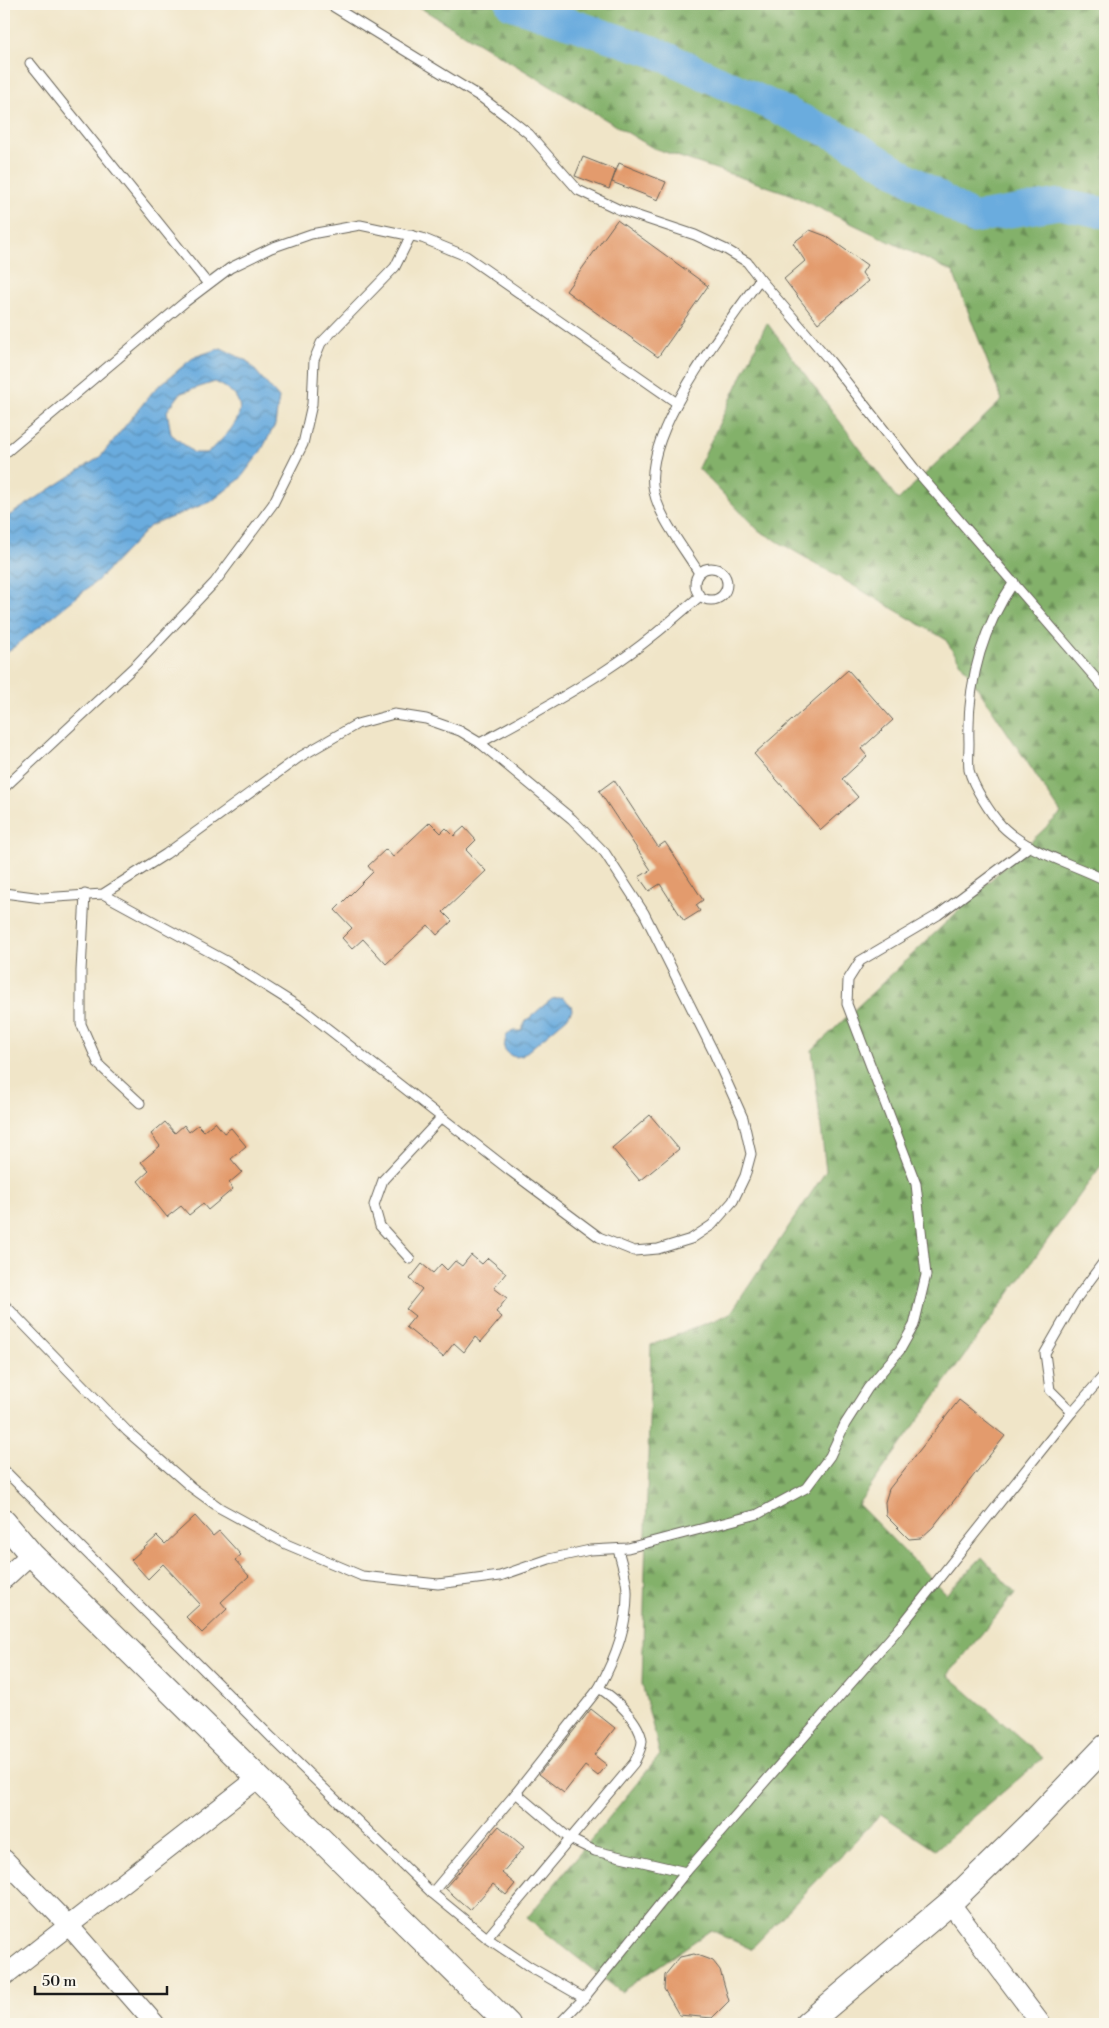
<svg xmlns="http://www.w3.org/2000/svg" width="1109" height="2028" font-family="'Libre Bodoni',serif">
  <defs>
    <pattern id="forest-firs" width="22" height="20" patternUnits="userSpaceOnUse" patternTransform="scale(1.25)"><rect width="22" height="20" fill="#83b16a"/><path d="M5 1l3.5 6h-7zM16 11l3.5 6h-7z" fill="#6a8f56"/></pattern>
    <pattern id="water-waves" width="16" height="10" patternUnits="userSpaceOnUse" patternTransform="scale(1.25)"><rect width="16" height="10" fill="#6aacde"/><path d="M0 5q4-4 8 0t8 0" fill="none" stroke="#568bb3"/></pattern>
  </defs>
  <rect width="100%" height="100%" fill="#fbf7ec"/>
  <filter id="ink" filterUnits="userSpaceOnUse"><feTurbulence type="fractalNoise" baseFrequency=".02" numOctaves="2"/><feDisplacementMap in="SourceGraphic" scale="10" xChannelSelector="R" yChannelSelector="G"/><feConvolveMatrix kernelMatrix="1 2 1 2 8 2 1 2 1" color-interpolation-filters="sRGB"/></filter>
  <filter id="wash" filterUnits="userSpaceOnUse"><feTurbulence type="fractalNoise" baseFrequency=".0096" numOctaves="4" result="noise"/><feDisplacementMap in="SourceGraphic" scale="20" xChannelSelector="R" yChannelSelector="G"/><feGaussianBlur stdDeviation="1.12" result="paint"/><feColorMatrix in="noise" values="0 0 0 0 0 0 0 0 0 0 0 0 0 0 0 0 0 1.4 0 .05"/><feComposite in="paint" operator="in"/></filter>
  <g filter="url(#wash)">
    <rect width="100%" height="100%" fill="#f0e5c8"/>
    <polygon fill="url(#forest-firs)" stroke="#506643" points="414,4 1105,4 1105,1160 858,1504 946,1594 982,1557 1015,1593 948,1675 1043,1758 935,1850 881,1814 751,1949 711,1930 621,1992 527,1918 660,1755 642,1684 651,1345 730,1314 826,1171 812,1050 1061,813 945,639 758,530 698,468 767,323 898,500 1002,400 953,272 790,194 653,148"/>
    <g fill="url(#water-waves)" stroke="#43647d" fill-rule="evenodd">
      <path d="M221,348L247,361L279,398L275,425L261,451L240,479L212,501L150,526L98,580L4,655V519L100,457L154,390L194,357ZM215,382C261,403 233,430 207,453H194L171,434L167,411L181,393Z"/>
      <path d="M562,997L571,1005L572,1010L567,1018L522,1056C513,1058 509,1056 504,1048L506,1036L512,1031H521L526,1021L542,1007L552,999Z"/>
    </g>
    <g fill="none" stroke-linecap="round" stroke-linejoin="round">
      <polyline stroke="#6aacde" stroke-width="31" points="511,4 655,52 840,137 973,218 1059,204 1105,213"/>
    </g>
    <g id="blocks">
      <g fill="#e39b6d">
        <polygon points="583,157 616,170 609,189 575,176"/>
        <polygon points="619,163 666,182 658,200 612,182"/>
        <polygon points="617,220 708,286 658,357 566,291"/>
        <polygon points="810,230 826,236 867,265 862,273 868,281 818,323 784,279 805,261 793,243"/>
        <polygon points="848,670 893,720 861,749 867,756 842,779 858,797 821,830 754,754"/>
        <polygon points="614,780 658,847 665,842 703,900 696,905 700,911 684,921 660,884 649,891 639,877 651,870 599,791"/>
        <polygon points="430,822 441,833 446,828 454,836 464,827 476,840 466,850 486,871 443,912 452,921 437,935 428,925 386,964 363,939 352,949 342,938 352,928 335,910 373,872 368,866 386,849 393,857"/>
        <polygon points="650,1115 679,1149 640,1181 612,1148"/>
        <polygon points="165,1122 175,1133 184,1125 189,1132 198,1125 204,1131 215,1122 224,1133 231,1128 246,1146 231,1159 242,1172 229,1183 233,1189 208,1210 203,1204 189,1215 181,1206 167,1217 138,1181 149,1171 141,1162 160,1146 151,1134"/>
        <polygon points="471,1255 482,1264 488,1258 506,1273 494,1288 507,1298 496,1312 502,1317 481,1342 475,1337 464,1352 454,1343 443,1357 406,1327 415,1316 406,1309 422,1289 410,1279 422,1264 433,1273 441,1264 447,1270 455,1261 462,1266"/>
        <polygon points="959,1400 1005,1436 933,1527 921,1538 909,1539 886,1516 885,1502 889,1489"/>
        <polygon points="195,1516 213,1536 219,1531 241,1555 235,1560 249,1576 221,1602 227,1609 202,1633 186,1617 200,1604 163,1564 148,1579 131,1560 157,1536 165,1544"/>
        <polygon points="591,1709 615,1728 594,1755 607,1765 598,1776 585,1766 564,1793 539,1774"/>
        <polygon points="499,1826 524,1847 502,1873 515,1884 506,1895 493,1884 470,1910 445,1888"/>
        <polygon points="694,1954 713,1961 720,1970 729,2001 712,2018 679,2015 664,1989 665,1975 680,1957"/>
      </g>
    </g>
  </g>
  <g filter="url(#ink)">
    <use href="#blocks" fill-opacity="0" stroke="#666258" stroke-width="1"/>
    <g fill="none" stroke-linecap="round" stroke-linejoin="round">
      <defs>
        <g id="service">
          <polyline points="329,4 482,98 510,119 529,134 578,190 620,210 695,235 727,250 747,262 760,279"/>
          <polyline points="30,63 208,284"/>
          <polyline points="4,454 185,302 230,268 271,248 311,234 360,225 422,238 466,256 677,403"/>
          <circle cx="711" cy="584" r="16"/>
          <path d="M699,573C684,548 656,514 653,486C646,428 727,325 760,279L830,361L914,468L1105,689"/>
          <path d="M1014,582C981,630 967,685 969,743C969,751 968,762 969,770C973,786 990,813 1001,825C1028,853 1072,863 1105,880"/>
          <path d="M480,743C522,720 566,697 606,670C640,648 670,622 700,596"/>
          <polyline points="4,788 137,664 215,582 273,504 303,444 312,404 314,360 321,343 395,267 411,235"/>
          <polyline points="4,893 42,898 103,894 166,854 298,758 357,724 394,714 426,719 460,731 480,743 572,819 605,853 644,913 713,1051 743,1118 751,1154 745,1176 733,1201 712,1225 691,1239 658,1249 634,1251 599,1237 509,1170 304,1010 228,962 103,894"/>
          <polyline points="85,894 81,971 81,1024 99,1065 140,1103"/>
          <polyline points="410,1259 380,1226 374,1205 383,1180 441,1118"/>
          <polyline points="4,1304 127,1431 191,1487 220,1508 286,1544 362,1576 438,1584 500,1576 549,1559 590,1550 628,1548 758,1514 806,1488 830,1456 845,1424 868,1388 900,1350 914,1325 926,1275 916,1184 847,1004 848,980 860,961 938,915 1030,846"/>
          <polyline points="1072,1412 1050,1390 1045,1353 1076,1299 1105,1260"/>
          <polyline points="4,1470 272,1738 432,1893 487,1938 530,1967 584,1998"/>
          <polyline points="516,1793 570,1839 595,1851 686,1872"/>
          <path d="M432,1893L516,1793L599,1688C615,1659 627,1628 627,1595C628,1580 621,1563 618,1549"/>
          <path d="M487,1938L634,1763C637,1757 642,1748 642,1741C640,1722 615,1698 599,1688"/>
          <polyline points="559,2024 584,1998 686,1872 901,1626 1072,1412 1105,1374"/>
        </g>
        <g id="minor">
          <polyline points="4,1579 31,1554"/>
          <polyline points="4,1859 70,1927 155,2024"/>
          <polyline points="950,1903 1041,2024"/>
          <polyline points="4,1976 258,1778"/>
        </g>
        <g id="tertiary">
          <polyline points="4,1522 31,1554 508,2024"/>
          <polyline points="807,2024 950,1903 1031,1824 1105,1747"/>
        </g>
      </defs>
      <use href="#service" stroke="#666258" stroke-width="11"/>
      <use href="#minor" stroke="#666258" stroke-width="21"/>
      <use href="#tertiary" stroke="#666258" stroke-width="26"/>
      <use href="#service" stroke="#fff" stroke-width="9"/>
      <use href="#minor" stroke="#fff" stroke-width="19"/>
      <use href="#tertiary" stroke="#fff" stroke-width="24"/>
    </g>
  </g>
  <rect width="1109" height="2028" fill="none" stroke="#fbf7ec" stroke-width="20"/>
  <path d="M35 1986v8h132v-8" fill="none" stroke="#1c1c1c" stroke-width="2.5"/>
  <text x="42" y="1986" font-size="15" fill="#1c1c1c" stroke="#fbf7ec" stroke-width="4" paint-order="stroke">50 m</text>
</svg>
